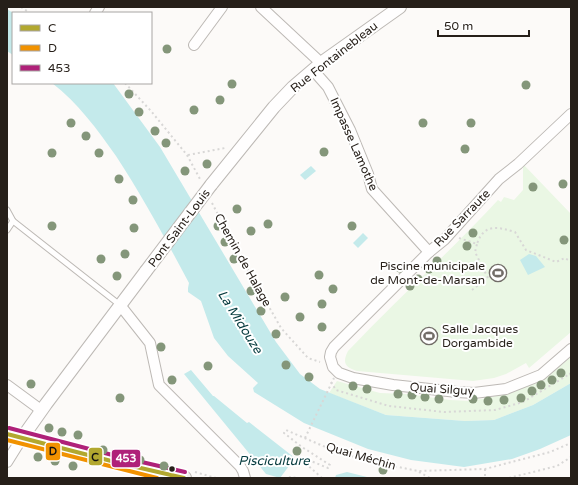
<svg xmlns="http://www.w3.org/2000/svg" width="578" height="485" font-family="'Varela Round',sans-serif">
  <rect width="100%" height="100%" fill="#fcfaf8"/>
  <g fill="#eaf7e4">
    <path d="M523,164L571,214V332L529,368L526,363L506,374L494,378L473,381L357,371C345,367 342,363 348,351C397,299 450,252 498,200L501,202L504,197L514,200L523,190Z"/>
    <polygon points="571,357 571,383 533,405 494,420 465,421 386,415 329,393 337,381 380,393 406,394 450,400 471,401 511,393 544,379"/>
  </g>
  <g fill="#c4eaeb">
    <polygon points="7,9 13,13 13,55 7,51"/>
    <path d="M52,83H113L160,147L276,342L300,374L320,389L386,415L465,421L494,420L533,405L571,383V435L540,449L512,459L464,467L411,460L368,449L304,423L254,392L253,388L258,383L228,356L214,338L201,301L188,292V288L189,283C166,240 143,197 116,156C97,129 78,103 52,83Z"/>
    <polygon points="311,166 316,171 305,180 300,175"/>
    <polygon points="363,233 368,238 358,248 353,243"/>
    <polygon points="529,254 536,256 545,267 528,275 520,260"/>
    <polygon points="191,370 213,396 214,396 247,423 249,422 295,458 280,478 266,474 184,374"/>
    <polygon points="347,472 371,478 335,478 336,475"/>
  </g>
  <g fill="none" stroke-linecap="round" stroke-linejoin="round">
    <defs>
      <g id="service">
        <polyline points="7,210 13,221"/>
        <polyline points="7,230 13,221 120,305"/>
      </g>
      <g id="minor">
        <polyline points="261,7 321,63"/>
        <polyline points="95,13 99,7"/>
        <polyline points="194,45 222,7"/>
        <polyline points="313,70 328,87 350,130 368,174 372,189 429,252"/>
        <polyline points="571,114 518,164 499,179 445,239 429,252 334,347 331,352 330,357 333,367 339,373 353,378 393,385 457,392 474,393 506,389 541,375 571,349"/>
        <polyline points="120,305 150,343 159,385 240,466 243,471 245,478"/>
        <polyline points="7,385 41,410"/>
        <polyline points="7,462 22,438"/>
      </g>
      <g id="tertiary">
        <polyline points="211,185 274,107 293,87 321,63 400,7"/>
        <polyline points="22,438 46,404 146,271"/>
      </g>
      <polyline id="secondary" points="7,434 119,463 184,478"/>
    </defs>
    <use href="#service" stroke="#bdb9b5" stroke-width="7"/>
    <use href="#minor" stroke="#bdb9b5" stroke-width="12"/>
    <use href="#tertiary" stroke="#bdb9b5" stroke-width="14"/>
    <use href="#secondary" stroke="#bdb9b5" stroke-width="16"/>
    <g stroke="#d8d7d6" stroke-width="2" stroke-dasharray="2 3" stroke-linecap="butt">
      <polyline points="21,7 30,13"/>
      <polyline points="125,83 151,111 187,155 200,179"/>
      <polyline points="188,155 225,148"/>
      <polyline points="212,203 234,245 281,328 308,358 320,362"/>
      <path d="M459,238L477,244C484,223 498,227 515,232L526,250L556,262L565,258L571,262"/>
      <polyline points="472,290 488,278 475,252 477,244"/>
      <polyline points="571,373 568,375 571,374"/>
      <polyline points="331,382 336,390 389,406 444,412 495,410 523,402 568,375"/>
      <polyline points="485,469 485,478"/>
      <polyline points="195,472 216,478"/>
      <polyline points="419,472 430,478"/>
      <polyline points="289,478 290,477 297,478"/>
      <polyline points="322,478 304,462 306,459 328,468 330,465 302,447 284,433 286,430 330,449 364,460 418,471 485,469 550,452 571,443"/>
      <polyline points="509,478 557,466 571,457"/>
    </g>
    <use href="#service" stroke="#fffefe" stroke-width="5"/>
    <use href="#minor" stroke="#fffefe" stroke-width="10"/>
    <use href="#tertiary" stroke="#fffefe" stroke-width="12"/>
    <use href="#secondary" stroke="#f3f2ee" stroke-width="14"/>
    <defs>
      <polyline id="tertiary-bridge" points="146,271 211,185"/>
    </defs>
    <use href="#tertiary-bridge" stroke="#bdb9b5" stroke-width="14" stroke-linecap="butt"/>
    <polyline stroke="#d8d7d6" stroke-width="2" stroke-dasharray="2 3" stroke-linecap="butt" points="305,438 334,378"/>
    <use href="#tertiary-bridge" stroke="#fffefe" stroke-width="12"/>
    <defs>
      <polyline id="bus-1" points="7,434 119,463 184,478"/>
      <polyline id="bus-2" points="7,440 157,478"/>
      <polyline id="bus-3" points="9,428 120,457 185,472"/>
    </defs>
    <use href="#bus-1" stroke="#fff" stroke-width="7"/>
    <use href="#bus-2" stroke="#fff" stroke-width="7"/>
    <use href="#bus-3" stroke="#fff" stroke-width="7"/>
    <use href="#bus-1" stroke="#b2a82f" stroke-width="4"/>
    <use href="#bus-2" stroke="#f19200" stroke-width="4"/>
    <use href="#bus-3" stroke="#af2179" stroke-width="4"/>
  </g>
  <g fill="#84967a">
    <circle cx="167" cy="49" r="4.5"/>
    <circle cx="232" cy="84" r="4.5"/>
    <circle cx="526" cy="85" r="4.5"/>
    <circle cx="129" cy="94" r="4.5"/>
    <circle cx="220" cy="100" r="4.5"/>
    <circle cx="194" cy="110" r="4.5"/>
    <circle cx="139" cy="112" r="4.5"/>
    <circle cx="71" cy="123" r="4.5"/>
    <circle cx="423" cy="123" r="4.5"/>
    <circle cx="471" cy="123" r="4.5"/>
    <circle cx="155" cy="131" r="4.5"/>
    <circle cx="86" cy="136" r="4.5"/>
    <circle cx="166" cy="143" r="4.5"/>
    <circle cx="465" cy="149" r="4.5"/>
    <circle cx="324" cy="152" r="4.5"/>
    <circle cx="52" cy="153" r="4.5"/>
    <circle cx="99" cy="153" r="4.5"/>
    <circle cx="207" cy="164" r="4.5"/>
    <circle cx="185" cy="171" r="4.5"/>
    <circle cx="119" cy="179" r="4.5"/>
    <circle cx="563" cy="184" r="4.5"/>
    <circle cx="533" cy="187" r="4.5"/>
    <circle cx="133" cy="200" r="4.5"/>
    <circle cx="237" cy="209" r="4.5"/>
    <circle cx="268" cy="224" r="4.5"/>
    <circle cx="52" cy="226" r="4.5"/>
    <circle cx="218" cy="226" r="4.5"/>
    <circle cx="352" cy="226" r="4.5"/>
    <circle cx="134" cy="228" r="4.5"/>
    <circle cx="251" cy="231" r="4.5"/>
    <circle cx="473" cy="233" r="4.5"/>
    <circle cx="564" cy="240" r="4.5"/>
    <circle cx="225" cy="242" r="4.5"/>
    <circle cx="467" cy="246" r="4.5"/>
    <circle cx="125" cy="254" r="4.5"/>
    <circle cx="101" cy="259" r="4.5"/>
    <circle cx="234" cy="259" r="4.5"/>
    <circle cx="437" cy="261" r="4.5"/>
    <circle cx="400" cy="268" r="4.5"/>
    <circle cx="429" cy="269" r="4.5"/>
    <circle cx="319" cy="275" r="4.5"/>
    <circle cx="117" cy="276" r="4.5"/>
    <circle cx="418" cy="279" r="4.5"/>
    <circle cx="410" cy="286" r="4.5"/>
    <circle cx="333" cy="289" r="4.5"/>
    <circle cx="251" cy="291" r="4.5"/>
    <circle cx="285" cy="297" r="4.5"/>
    <circle cx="322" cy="304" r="4.5"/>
    <circle cx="261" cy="311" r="4.5"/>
    <circle cx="300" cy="317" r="4.5"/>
    <circle cx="322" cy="327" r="4.5"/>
    <circle cx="276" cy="334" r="4.5"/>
    <circle cx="161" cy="347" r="4.5"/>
    <circle cx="286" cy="365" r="4.5"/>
    <circle cx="208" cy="366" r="4.5"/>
    <circle cx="561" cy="373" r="4.5"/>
    <circle cx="309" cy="377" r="4.5"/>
    <circle cx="172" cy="380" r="4.5"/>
    <circle cx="552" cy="380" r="4.5"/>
    <circle cx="31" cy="384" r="4.5"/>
    <circle cx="541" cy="385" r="4.5"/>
    <circle cx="353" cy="386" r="4.5"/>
    <circle cx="367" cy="389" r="4.5"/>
    <circle cx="532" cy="391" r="4.5"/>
    <circle cx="398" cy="394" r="4.5"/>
    <circle cx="412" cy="395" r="4.5"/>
    <circle cx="425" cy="397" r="4.5"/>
    <circle cx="120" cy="398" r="4.5"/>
    <circle cx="521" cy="398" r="4.5"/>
    <circle cx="439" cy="399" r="4.5"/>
    <circle cx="473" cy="399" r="4.5"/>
    <circle cx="504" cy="400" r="4.5"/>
    <circle cx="488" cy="401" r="4.5"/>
    <circle cx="49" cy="428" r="4.5"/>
    <circle cx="62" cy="432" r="4.5"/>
    <circle cx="78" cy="435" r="4.5"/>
    <circle cx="103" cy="450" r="4.5"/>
    <circle cx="297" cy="451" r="4.5"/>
    <circle cx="115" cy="454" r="4.5"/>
    <circle cx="38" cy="457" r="4.5"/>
    <circle cx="140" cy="460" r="4.5"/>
    <circle cx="55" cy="461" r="4.5"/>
    <circle cx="73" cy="466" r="4.5"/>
    <circle cx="164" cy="466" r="4.5"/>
    <circle cx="383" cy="470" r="4.5"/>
  </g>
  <defs>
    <symbol id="stadium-ring" viewBox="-11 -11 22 22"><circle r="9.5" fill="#fff" stroke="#716c67" stroke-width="1.5"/><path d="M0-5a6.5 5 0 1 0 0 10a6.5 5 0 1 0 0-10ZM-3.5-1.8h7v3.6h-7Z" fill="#716c67"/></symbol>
  </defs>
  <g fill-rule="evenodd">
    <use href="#stadium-ring" x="488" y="263" width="20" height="20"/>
    <use href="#stadium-ring" x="419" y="326" width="20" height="20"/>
  </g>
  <circle fill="#261f19" stroke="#fff" stroke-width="1.5" cx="172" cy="469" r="3.5"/>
  <g text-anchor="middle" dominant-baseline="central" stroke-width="4" stroke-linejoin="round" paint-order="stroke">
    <g font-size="12" fill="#261f19" stroke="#fff">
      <text transform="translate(334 57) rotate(-38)">Rue Fontainebleau</text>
      <text transform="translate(354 144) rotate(66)">Impasse Lamothe</text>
      <text transform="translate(462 218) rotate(-46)">Rue Sarraute</text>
      <text transform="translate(179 228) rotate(-53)">Pont Saint-Louis</text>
      <text transform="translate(243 260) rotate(61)">Chemin de Halage</text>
      <text transform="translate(442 389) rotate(4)">Quai Silguy</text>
      <text transform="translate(361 456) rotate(16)">Quai Méchin</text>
    </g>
    <g font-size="12" fill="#261f19" stroke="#fff" text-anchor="end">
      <text x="485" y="266">Piscine municipale<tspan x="485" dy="14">de Mont-de-Marsan</tspan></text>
      <text x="442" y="329" text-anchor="start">Salle Jacques<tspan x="442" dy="14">Dorgambide</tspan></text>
    </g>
    <g font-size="13" font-style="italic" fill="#063b3e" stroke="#fff">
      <text transform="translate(240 322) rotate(58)">La Midouze</text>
      <text x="274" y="461">Pisciculture</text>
    </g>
  </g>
  <g stroke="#fff" stroke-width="1.5">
    <rect x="45" y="442" width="16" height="19" rx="4" fill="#f19200"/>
    <rect x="88" y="447" width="15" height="19" rx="4" fill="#b2a82f"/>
    <rect x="111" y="449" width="30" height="19" rx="4" fill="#af2179"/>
  </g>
  <g font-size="11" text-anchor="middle" font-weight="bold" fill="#fff">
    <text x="126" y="462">453</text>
  </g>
  <g font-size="11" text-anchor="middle" font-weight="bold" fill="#111">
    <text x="53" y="455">D</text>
    <text x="95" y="461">C</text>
  </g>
  <rect width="578" height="485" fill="none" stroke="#261f19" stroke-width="16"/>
  <rect x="12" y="12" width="140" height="72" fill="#ffffff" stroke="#a8a5a3"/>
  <rect x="20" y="25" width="20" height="6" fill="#b2a82f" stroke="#a8a5a3"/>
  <text x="48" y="32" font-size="12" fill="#261f19">C</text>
  <rect x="20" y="45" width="20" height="6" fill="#f19200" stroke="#a8a5a3"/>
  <text x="48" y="52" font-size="12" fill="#261f19">D</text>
  <rect x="20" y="65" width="20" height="6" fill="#af2179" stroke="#a8a5a3"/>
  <text x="48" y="72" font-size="12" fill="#261f19">453</text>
  <path d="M438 30v6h91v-6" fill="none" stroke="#261f19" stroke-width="2"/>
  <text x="444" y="30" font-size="12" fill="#261f19" stroke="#ffffff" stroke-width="3" paint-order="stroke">50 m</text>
</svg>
